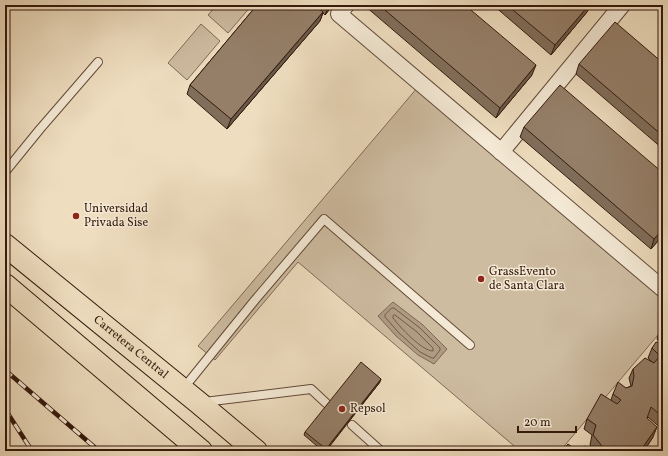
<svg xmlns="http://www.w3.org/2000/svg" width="668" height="456" font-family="Vollkorn,serif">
  <rect width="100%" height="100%" fill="#eeddbf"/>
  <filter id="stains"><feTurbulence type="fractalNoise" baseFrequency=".005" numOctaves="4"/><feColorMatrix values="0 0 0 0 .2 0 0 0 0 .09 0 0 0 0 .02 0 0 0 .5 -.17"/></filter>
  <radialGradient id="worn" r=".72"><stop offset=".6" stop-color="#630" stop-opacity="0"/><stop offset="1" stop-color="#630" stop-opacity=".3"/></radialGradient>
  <g fill="#cebca1" stroke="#816a56">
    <polygon points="217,5 252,5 228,33 208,15"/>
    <polygon points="201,24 220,41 187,80 168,63"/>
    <polygon points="418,87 663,296 663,329 560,451 520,451 298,262 215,360 198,346"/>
  </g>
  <polygon fill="#af9a82" stroke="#7e6653" points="393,302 423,325 447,349 434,364 418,355 396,336 378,316"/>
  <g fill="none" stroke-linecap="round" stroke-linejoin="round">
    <g stroke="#725a47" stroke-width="1">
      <polygon points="392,308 394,308 420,328 440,348 440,350 434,358 432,358 420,352 399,333 385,317 385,315"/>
      <path d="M395,315L417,332L433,348V351C422,351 400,327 393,318V316Z"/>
    </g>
    <defs>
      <g id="lane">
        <polyline points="5,172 40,129 98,62"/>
        <polyline points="183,389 255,300 324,219 470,345"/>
        <polyline points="204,402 311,389 326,403"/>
        <polyline points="352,425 381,451"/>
      </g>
      <g id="street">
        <polyline points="346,5 339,14 663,289"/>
        <polyline points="501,152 622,5"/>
      </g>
      <polyline id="primary" points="5,285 201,451"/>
      <g id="highway">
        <path id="s1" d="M5,245L199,403L256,451"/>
      </g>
    </defs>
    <use href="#lane" stroke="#624a39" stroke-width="10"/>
    <use href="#street" stroke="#624a39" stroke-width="18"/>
    <use href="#primary" stroke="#34190c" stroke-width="24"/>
    <use href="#highway" stroke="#34190c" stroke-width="24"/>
    <use href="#lane" stroke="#f4e9d5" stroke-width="8"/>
    <use href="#street" stroke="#f4e9d5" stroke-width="16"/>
    <use href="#primary" stroke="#eeddbf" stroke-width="22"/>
    <use href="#highway" stroke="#eeddbf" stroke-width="22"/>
    <defs>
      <g id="rail">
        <polyline points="5,370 99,451"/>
        <polyline points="5,409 32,451"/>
      </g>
    </defs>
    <use href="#rail" stroke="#34190c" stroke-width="4.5"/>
    <use href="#rail" stroke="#f4e9d5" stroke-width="3" stroke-dasharray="9" stroke-linecap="butt"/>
  </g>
  <g fill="#806d5a" stroke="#34190c">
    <polygon points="257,5 333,5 325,15 323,13 320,21 227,129 187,94 190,85"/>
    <polygon points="366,5 465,5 532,75 496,118 365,6"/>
    <polygon points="493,5 590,5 587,12 551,55"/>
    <polygon points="663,63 663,149 576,74 579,64"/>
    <polygon points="524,127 663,173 663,235 651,249 520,137"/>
    <polygon points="663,326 663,430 648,417 647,418 653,437 644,451 595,451 590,445 592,435 584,429 587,419 611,400 613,394 631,386 629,378 633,369 652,362 648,358 652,348 660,343 657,339 660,329"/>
    <polygon points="380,382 326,451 323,451 304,435 305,432"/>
  </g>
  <g fill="#68594a" stroke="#34190c">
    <polygon points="329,5 333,5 325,15"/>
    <polygon points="589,5 590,5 587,12 551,55 555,45"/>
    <polygon points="323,12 320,21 227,129 231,119"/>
    <polygon points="536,65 532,75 496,118 500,108"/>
    <polygon points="663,229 663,235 651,249 654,239"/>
    <polygon points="381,379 380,382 325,451 326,449"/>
    <polygon points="657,427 653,437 644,451 640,451"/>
  </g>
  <g fill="#957f69" stroke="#34190c">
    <polygon points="257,5 315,5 323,12 231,119 190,85"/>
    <polygon points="379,5 465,5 536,65 500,108"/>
    <polygon points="507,5 589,5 555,45"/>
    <polygon points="615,22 663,63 663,136 579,64"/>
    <polygon points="560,85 663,173 663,229 654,239 524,127"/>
    <polygon points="663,326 663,333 660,329"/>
    <polygon points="656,342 662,344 663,343 663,417 651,407 647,418 657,427 640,451 606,451 593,435 596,425 587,419 601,394 617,404 621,400 613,394 618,382 626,388 632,386 634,376 633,369 645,358 654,363 660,356 652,348"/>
    <polygon points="361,362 381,379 326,449 305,432"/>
    <polygon points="568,444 576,450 585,446 593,451 562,451"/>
  </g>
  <g fill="#8f2418" stroke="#f4e9d5" stroke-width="1.5">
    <circle cx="76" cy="216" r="4"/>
    <circle cx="481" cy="279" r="4"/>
    <circle cx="342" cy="409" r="4"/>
  </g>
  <g text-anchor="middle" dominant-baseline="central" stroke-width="3" stroke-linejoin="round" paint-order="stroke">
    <g font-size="12" fill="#34190c" stroke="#f4e9d5" text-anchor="start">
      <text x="84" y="209">Universidad<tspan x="84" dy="14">Privada Sise</tspan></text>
      <text x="489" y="272">GrassEvento<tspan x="489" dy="14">de Santa Clara</tspan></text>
      <text x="350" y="409">Repsol</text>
    </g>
    <g font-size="12" fill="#34190c" stroke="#f4e9d5">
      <text stroke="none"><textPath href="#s1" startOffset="162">Carretera Central</textPath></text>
    </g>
  </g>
  <rect width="668" height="456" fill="none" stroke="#eeddbf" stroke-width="20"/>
  <rect x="6" y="6" width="656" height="444" fill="none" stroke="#34190c" stroke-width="2"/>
  <rect x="10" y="10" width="648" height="436" fill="none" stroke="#34190c"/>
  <path d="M518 426v6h58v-6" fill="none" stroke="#34190c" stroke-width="2"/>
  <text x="524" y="426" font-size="12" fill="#34190c" stroke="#f4e9d5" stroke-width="3" paint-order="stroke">20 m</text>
  <rect width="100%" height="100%" filter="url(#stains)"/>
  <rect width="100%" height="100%" fill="url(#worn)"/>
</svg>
